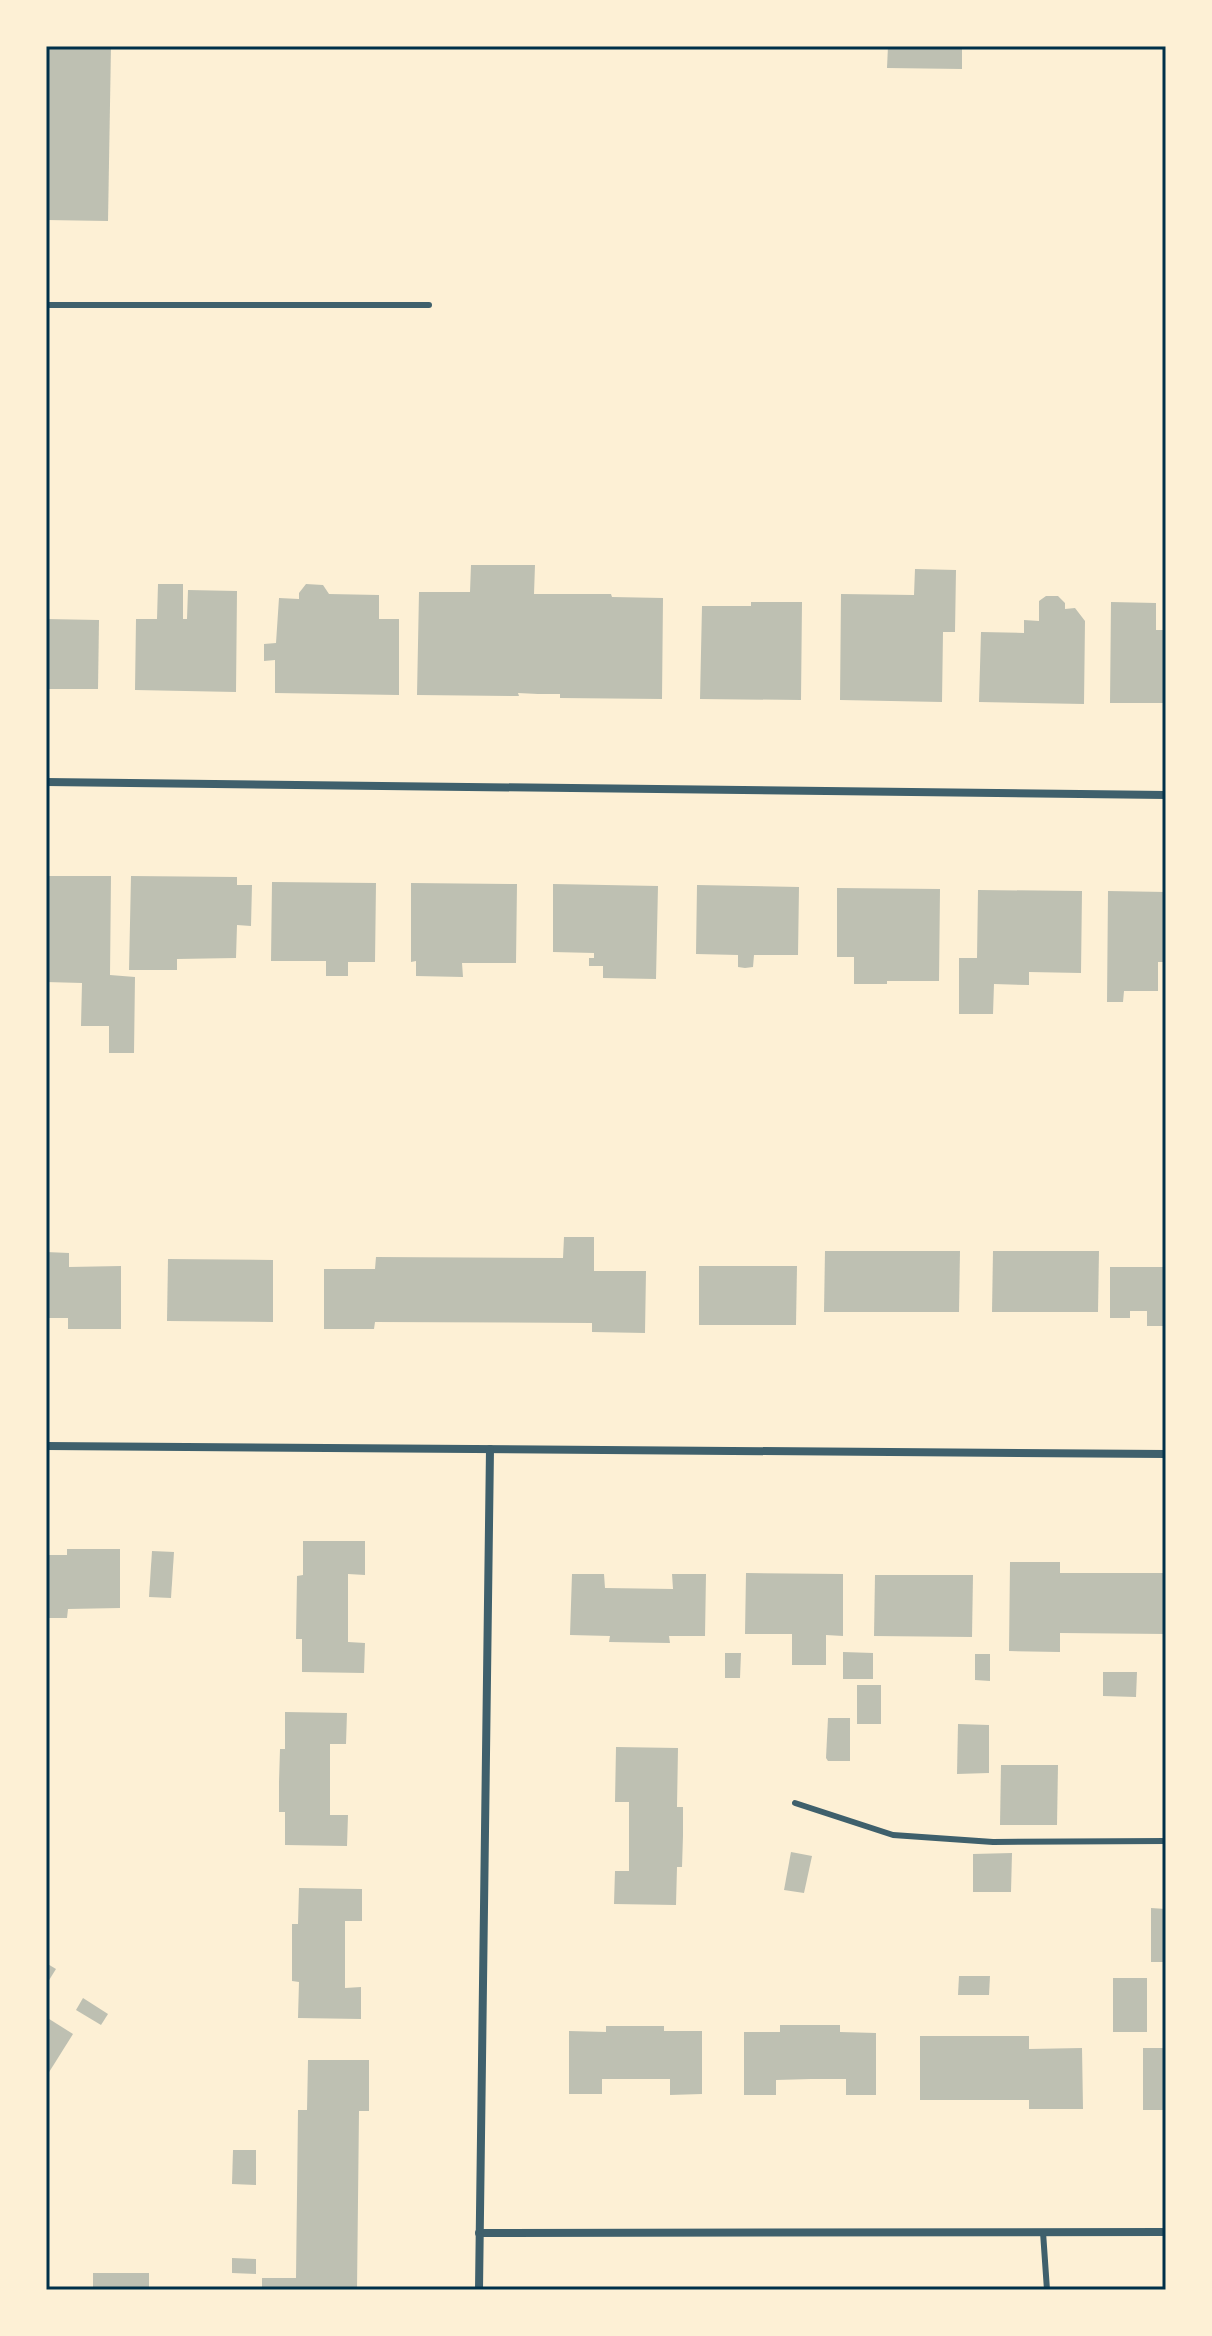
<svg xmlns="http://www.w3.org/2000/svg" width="1212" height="2336" font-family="Jost,sans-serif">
  <rect width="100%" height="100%" fill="#fdf0d5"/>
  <g fill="#bec0b2">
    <polygon points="46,46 111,46 108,221 46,220"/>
    <polygon points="888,46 962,46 962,69 887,68"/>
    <polygon points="471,565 535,565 534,594 611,594 612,597 663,598 662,699 560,698 560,694 538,694 518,693 519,696 417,695 419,592 470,592"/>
    <polygon points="915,569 956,570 955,632 943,632 942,702 840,700 841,594 914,595"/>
    <polygon points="158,584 183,584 183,619 187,619 188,590 237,591 236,692 135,690 136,619 157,619"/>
    <polygon points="306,584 323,585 329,594 379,595 379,619 399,619 399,695 275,693 275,660 264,661 264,644 276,643 279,598 299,599 299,593"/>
    <polygon points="1046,596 1058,596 1065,603 1065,609 1075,608 1085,621 1084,704 979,702 981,632 1024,633 1024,620 1039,621 1039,601"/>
    <polygon points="751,602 802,602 801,700 700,699 702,606 751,606"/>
    <polygon points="1111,602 1156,603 1156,630 1166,630 1166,703 1110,703"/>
    <polygon points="46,619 99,620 98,689 46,689"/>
    <polygon points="46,876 111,876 110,975 135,977 134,1053 109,1053 109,1026 81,1026 82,983 46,982"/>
    <polygon points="131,876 237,877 237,885 252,885 251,926 237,925 236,958 177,959 177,970 129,970"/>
    <polygon points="272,882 376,883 375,962 348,962 348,976 326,976 326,961 271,961"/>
    <polygon points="411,883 517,884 516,963 462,963 463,977 416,976 416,961 411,962"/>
    <polygon points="553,884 658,886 656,979 603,978 603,966 589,966 589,958 594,958 594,953 553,952"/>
    <polygon points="697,885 799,887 798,955 754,955 753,967 745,968 738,967 738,955 696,954"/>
    <polygon points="837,888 940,889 939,981 887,981 887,984 854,984 854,957 837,957"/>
    <polygon points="978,890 1082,891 1081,973 1029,972 1029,985 994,984 993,1014 959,1014 959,958 977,958"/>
    <polygon points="1108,891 1166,892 1166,962 1158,962 1158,991 1124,991 1123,1002 1107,1002"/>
    <polygon points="564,1237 594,1237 594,1271 646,1271 645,1333 592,1332 592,1323 375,1322 374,1329 324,1329 324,1269 375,1269 376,1257 563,1258"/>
    <polygon points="825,1251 960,1251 959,1312 824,1312"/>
    <polygon points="993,1251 1099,1251 1098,1312 992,1312"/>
    <polygon points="46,1252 69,1253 69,1267 121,1266 121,1329 68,1329 68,1318 46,1318"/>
    <polygon points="168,1259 273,1260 273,1322 167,1321"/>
    <polygon points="699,1266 797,1266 796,1325 699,1325"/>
    <polygon points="1110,1267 1166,1267 1166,1326 1147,1326 1147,1311 1130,1311 1130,1318 1110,1318"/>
    <polygon points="303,1541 365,1541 365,1575 348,1574 348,1642 365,1643 364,1673 302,1672 302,1639 296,1639 297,1576 303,1575"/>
    <polygon points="67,1549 120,1549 120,1608 68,1609 67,1618 46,1618 46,1555 67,1555"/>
    <polygon points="152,1551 174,1552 171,1598 149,1597"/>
    <polygon points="1010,1562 1060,1562 1060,1573 1166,1573 1166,1634 1060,1633 1060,1652 1009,1651"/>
    <polygon points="746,1573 843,1574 843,1636 826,1635 826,1665 792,1665 792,1634 745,1634"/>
    <polygon points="572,1574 604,1574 605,1588 673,1589 672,1574 706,1574 705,1636 669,1636 670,1643 609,1642 610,1636 570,1635"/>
    <polygon points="875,1575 973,1575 972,1637 874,1636"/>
    <polygon points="843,1652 873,1653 873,1679 843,1679"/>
    <polygon points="725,1653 741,1653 740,1678 725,1678"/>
    <polygon points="975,1654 990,1654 990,1681 975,1680"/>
    <polygon points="1103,1672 1137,1672 1136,1697 1103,1696"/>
    <rect x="857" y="1685" width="24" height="39"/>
    <polygon points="285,1712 347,1713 346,1744 330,1744 330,1815 348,1815 347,1846 285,1845 285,1812 279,1812 279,1782 280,1749 285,1749"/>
    <polygon points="828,1718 850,1718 850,1761 828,1761 826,1758"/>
    <polygon points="958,1724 989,1725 989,1773 957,1774"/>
    <polygon points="616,1747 678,1748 677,1807 683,1807 683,1836 682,1867 677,1867 676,1905 614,1904 615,1871 629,1871 629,1802 615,1802"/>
    <polygon points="1001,1765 1058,1765 1057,1825 1000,1825"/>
    <polygon points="791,1852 812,1856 804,1893 784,1890"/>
    <polygon points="1012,1853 1011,1892 973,1892 973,1854"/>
    <polygon points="299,1888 362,1889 362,1921 345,1921 345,1988 361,1987 361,2019 298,2018 299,1982 292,1981 292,1924 298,1924"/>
    <polygon points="1151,1908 1166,1909 1166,1962 1151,1962"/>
    <polygon points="46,1963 56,1969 46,1985"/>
    <polygon points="959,1976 990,1976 989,1995 958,1995"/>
    <rect x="1113" y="1978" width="34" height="54"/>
    <polygon points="83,1998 108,2014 101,2025 76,2010"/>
    <polygon points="46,2017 73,2034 46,2077"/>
    <polygon points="780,2025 840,2025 840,2032 876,2033 876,2095 846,2095 846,2079 811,2079 776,2080 776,2095 744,2095 744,2032 780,2032"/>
    <polygon points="606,2026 664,2026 664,2031 702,2031 702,2094 670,2095 670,2079 602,2079 602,2094 569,2094 569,2031 606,2032"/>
    <polygon points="920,2036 1029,2036 1029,2049 1082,2048 1083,2109 1029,2109 1029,2100 920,2100"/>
    <rect x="1143" y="2048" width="23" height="62"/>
    <polygon points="308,2060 369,2060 369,2111 359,2111 357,2290 262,2290 262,2278 296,2278 298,2110 307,2110"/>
    <polygon points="233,2150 256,2150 256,2185 232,2184"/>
    <polygon points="232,2258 256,2259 256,2274 232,2273"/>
    <rect x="93" y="2273" width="56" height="17"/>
  </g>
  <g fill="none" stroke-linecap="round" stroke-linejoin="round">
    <g stroke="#3f606c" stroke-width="6">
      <polyline points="46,305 429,305"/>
      <polyline points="795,1803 893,1835 993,1842 1166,1841"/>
      <polyline points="1043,2232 1047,2290"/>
    </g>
    <g stroke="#3f606c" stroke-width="8">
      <polyline points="46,782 1166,795"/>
      <polyline points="46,1446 1166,1454"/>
      <polyline points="479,2233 1166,2232"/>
      <polyline points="479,2290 490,1449"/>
    </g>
  </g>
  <rect width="1212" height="2336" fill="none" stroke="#fdf0d5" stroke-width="96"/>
  <rect x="48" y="48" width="1116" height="2240" fill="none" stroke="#003049" stroke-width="3"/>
</svg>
